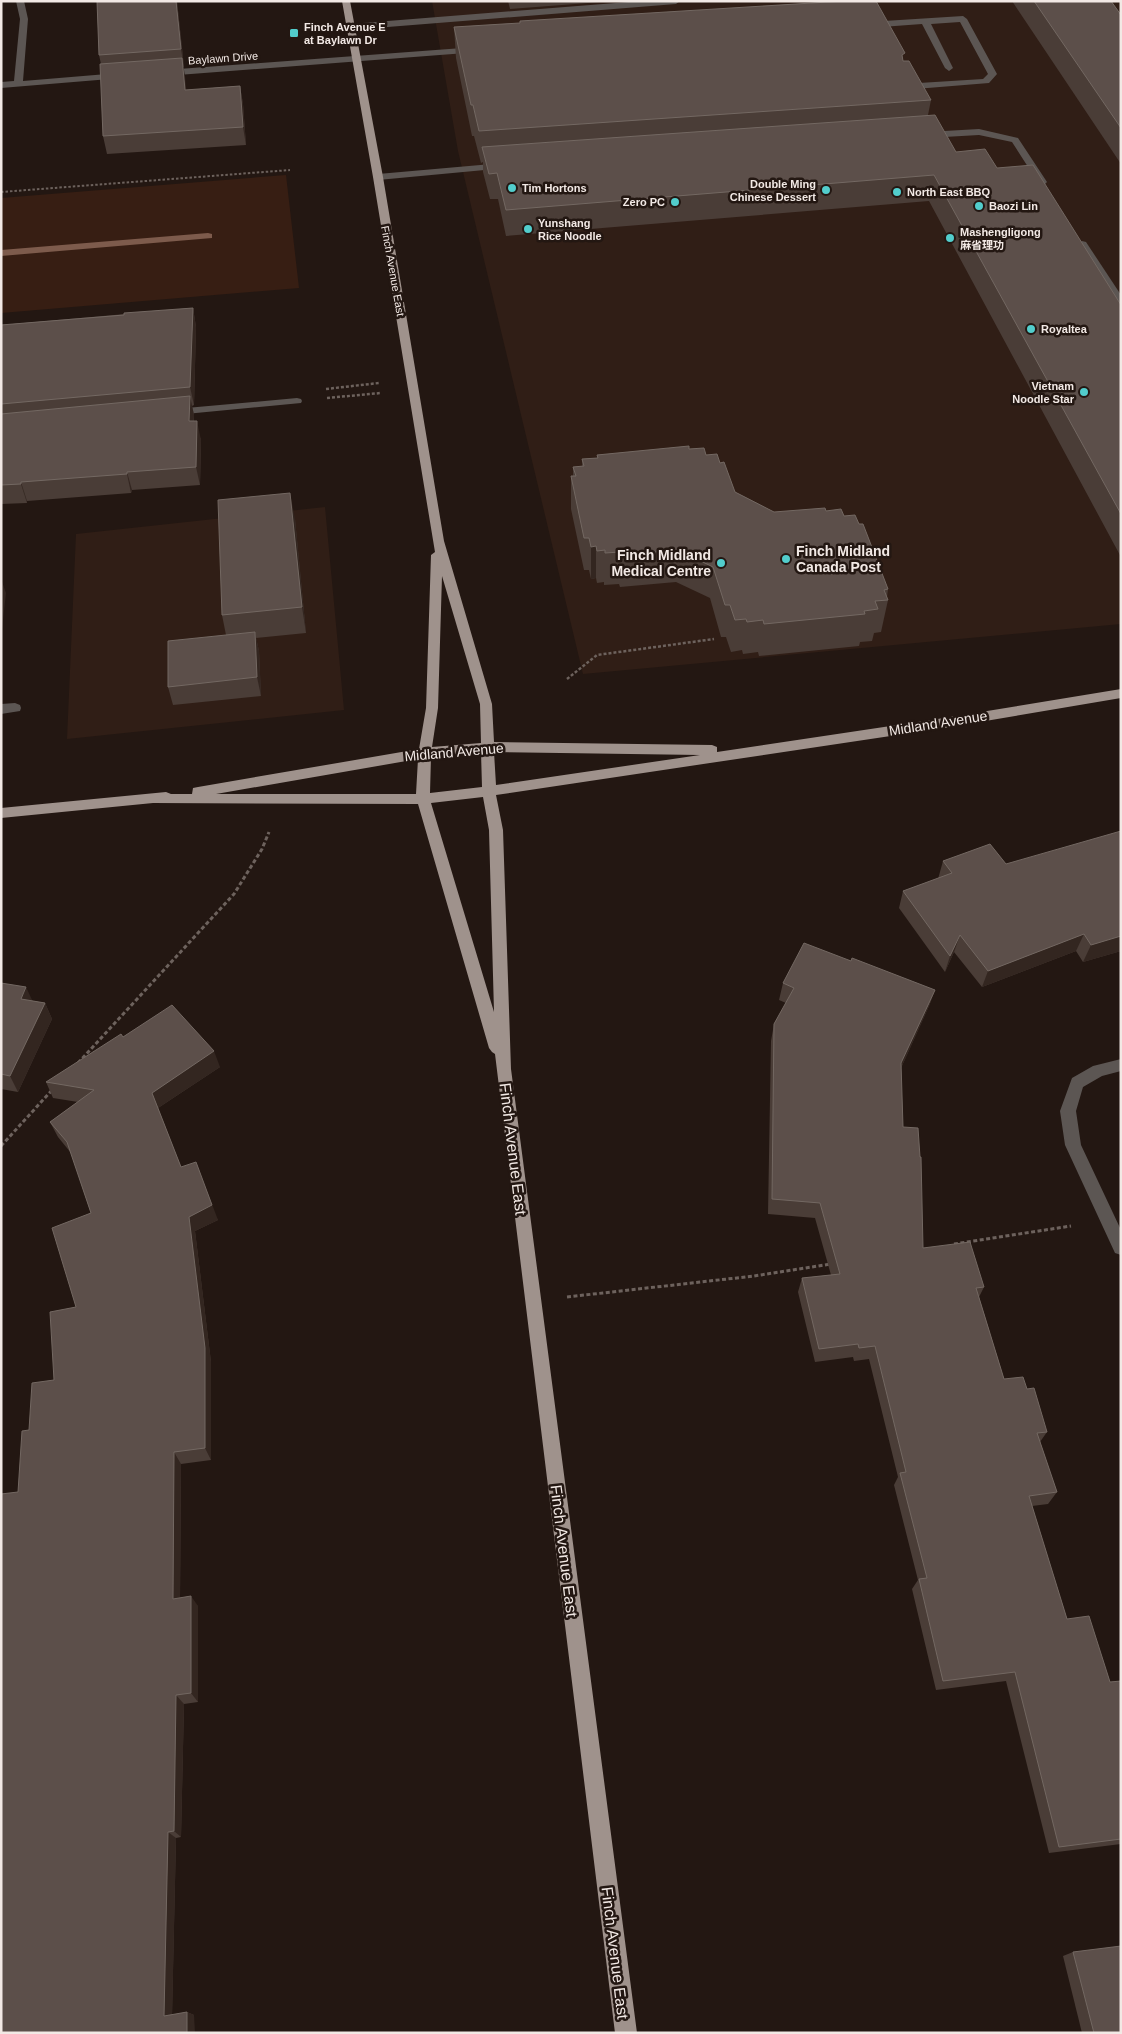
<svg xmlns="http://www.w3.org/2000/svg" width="1122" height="2034" font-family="Arial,'Noto Sans SC',sans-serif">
  <rect width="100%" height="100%" fill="#231712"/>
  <g fill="#301e16">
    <polygon points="432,1 1121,1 1121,624 583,674 458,151"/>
    <polygon points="325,507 344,710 67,739 76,534"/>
  </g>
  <polygon fill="#371e13" points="286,175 299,288 1,313 1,198"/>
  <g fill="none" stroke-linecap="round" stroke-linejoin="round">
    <polygon fill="#7d5b4c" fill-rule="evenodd" points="208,233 212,234 212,238 1,256 1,250"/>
    <polyline stroke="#6d625d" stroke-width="2" stroke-dasharray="2.5 2" stroke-linecap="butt" points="1,192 290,170"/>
    <g stroke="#6d625d" stroke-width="2.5" stroke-dasharray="3 2" stroke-linecap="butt">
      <polyline points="326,389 379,383"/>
      <polyline points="327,398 381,393"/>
      <polyline points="567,679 597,655 714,639"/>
    </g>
    <g stroke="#6d625d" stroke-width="3" stroke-dasharray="4 2.5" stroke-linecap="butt">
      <polyline points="78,1063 234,894 262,849 269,832"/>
      <polyline points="1,1146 53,1089"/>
      <polyline points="954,1244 1071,1226"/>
      <polyline points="567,1297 754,1276 831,1264"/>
    </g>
    <g fill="#5c5653" fill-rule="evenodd">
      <polygon points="16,1 24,1 28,19 23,81 119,73 122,74 122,78 1,88 1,82 14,81 20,19"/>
      <polygon points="641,1 680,1 676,4 350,30 346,27 350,24"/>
      <polygon points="963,16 967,19 997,74 989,83 903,90 899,87 903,84 983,79 988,74 960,22 931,24 953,68 949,71 945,68 922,24 868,28 864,25 868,22"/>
      <polygon points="476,47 479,48 479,52 165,76 161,73 165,70"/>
      <polygon points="979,129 1018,138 1047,182 1045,184 1039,184 1012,142 979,135 927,138 922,135 927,132"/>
      <polygon points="503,163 506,164 506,168 378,180 373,177 378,174"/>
      <polygon points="1082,241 1086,242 1121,295 1121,306 1117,305 1077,244"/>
      <polygon points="297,398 301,399 302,401 301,403 175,415 169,412 175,409"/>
      <polygon points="15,703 20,705 21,708 20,711 1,714 1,704"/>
      <polygon points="1121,1059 1121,1071 1102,1076 1083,1087 1076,1111 1081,1145 1121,1230 1121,1255 1115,1253 1065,1145 1060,1111 1072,1078 1093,1066"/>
    </g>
    <path fill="#9f928c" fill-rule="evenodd" d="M342,1H350L383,177L444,541L492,704L494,742L712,745L717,747V752L944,718L1121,689V698L944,728L496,795L503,830L511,1069L637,2033H615L495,1054L492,1052L489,1048L418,804L153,803L1,818V808L166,792L171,794H192L193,788L198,787L419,749L426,708L431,555L435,552L373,177ZM442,576L480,704L481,743L432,747L438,708ZM481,752L482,787L430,793L431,757ZM494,752L700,755L496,785ZM418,759L416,794H216ZM483,797L489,830L494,1012L431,803Z"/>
  </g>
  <g fill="#4a3d37">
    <polygon points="97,1 177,1 184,67 183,67 186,90 240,86 243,104 246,145 107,154 103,136 101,64 99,55"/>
    <polygon points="508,1 614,1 510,9"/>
    <polygon points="1012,1 1111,1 1121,15 1121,164"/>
    <polygon points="454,27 903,61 931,100 928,115 956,152 997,168 1121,305 1121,557 929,201 506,236 498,199 490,199 483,172 483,162 481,163 474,136 472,136 456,58"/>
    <polygon points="193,308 196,327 194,405 192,406 194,415 194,421 201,440 200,485 132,490 131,493 27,501 27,503 1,504 1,325"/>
    <polygon points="689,449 706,455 720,463 735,492 774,512 826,511 844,516 888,589 887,597 888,600 881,632 874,633 872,641 860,642 859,646 759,656 758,652 743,654 742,650 731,652 726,637 721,637 710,598 676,582 620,587 619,584 604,585 604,582 597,583 596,578 591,579 589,570 584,570 571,509 571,476 573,476 573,467 582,466 582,459 597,458 597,455"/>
    <polygon points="295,519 306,633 256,638 259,651 261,696 173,705 168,687 226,635 222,615"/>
    <polygon points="943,861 1006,864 1121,951 1083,962 1076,951 982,987 954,952 945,972 899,908 903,891 938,879"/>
    <polygon points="851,961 935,990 929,1006 901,1068 903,1127 923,1248 984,1287 979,1297 1004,1379 1027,1389 1047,1432 1040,1442 1057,1492 1048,1504 1032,1506 1067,1619 1110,1682 1121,1681 1121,1844 1049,1853 1006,1681 936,1690 912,1589 918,1580 894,1485 898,1477 869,1359 854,1361 853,1357 815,1362 798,1292 802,1278 831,1275 815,1218 768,1214 771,1041 774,1024 786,1003 779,1000 783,983"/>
    <polygon points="1,983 33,1001 45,1003 52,1019 18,1092 1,1089"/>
    <polygon points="123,1037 220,1067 158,1108 181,1167 218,1220 195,1231 211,1362 211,1460 181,1464 180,1598 198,1606 198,1702 184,1704 181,1837 176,1838 172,2015 187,2012 194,2015 1,2033 18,1492 29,1430 54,1380 76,1307 91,1213 71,1153 58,1137 50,1122 78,1102 53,1098 46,1082"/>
    <polygon points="1073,1952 1121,2033 1082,2033 1063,1956"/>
  </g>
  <g fill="#332620">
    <polygon points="176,1 177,1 184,67 181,49"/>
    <polygon points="182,58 185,76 188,108 185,90"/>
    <polygon points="240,86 243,104 246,145 243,127"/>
    <polygon points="193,308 196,327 194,405 190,387"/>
    <polygon points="190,396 194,415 193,440 189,421"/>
    <polygon points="197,421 201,440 200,485 196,467"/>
    <polygon points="127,472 132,490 131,493 127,474"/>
    <polygon points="21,482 27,501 27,503 21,484"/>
    <polygon points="290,493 295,519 306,633 302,607"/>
    <polygon points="596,546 596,578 591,579 591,547"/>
    <polygon points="1,579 6,593 1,638"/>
    <polygon points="255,632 259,651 261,696 257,677"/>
    <polygon points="1084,934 1076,951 982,987 988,971"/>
    <polygon points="960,935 954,952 945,972 950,956"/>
    <polygon points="1121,936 1121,951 1083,962 1091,945"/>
    <polygon points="26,987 34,1004 21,999"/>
    <polygon points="935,990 929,1006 896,1079 901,1063"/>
    <polygon points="45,1003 52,1019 18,1092 10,1076"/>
    <polygon points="214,1051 220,1067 158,1108 152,1093"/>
    <polygon points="196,1162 218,1220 195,1231 211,1362 211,1460 205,1448 189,1217"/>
    <polygon points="174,1452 181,1464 180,1609 173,1599"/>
    <polygon points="191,1596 198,1606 198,1702 191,1693"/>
    <polygon points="176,1695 184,1704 181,1837 174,1831"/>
    <polygon points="168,1832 176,1838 172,2019 164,2016"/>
    <polygon points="187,2012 194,2015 195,2033 187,2033"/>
  </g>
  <g fill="#5c4f4a" stroke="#736862">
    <polygon points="97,1 176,1 181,49 99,55"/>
    <polygon points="845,1 876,1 905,53 902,55 903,61 909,61 931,100 479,131 473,105 471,105 454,27 520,23 520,21"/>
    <polygon points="1034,1 1111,1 1121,15 1121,128"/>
    <polygon points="182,58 185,90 240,86 243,127 103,136 100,64"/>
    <polygon points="935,115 956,152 985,149 997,168 1033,165 1121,305 1121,514 934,175 506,210 497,173 489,174 482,147"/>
    <polygon points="193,308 190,387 1,404 1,325 124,315 124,313"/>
    <polygon points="190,396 189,421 197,421 196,467 127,472 127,474 21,482 21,484 1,485 1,414"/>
    <polygon points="689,446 689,449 704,448 706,455 717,454 720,463 724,462 735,492 774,512 825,508 826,511 841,509 844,516 855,515 859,524 863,524 888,589 884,590 888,600 875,601 878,609 864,611 865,614 764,624 763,620 747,622 746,619 735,620 730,605 725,605 713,567 678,550 621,555 620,552 605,553 605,550 597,551 596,546 591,547 589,538 584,538 571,476 576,476 573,467 584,466 582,459 598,458 597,455"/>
    <polygon points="290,493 302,607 222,615 218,500"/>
    <polygon points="255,632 257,677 168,687 168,641"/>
    <polygon points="1121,831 1121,936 1091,945 1084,934 988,971 960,935 950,956 903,891 952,873 943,861 990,844 1006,864"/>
    <polygon points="804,943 851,961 852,958 935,990 901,1063 903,1127 918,1128 920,1157 921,1157 923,1248 970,1242 984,1287 976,1288 1004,1379 1023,1377 1027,1389 1034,1388 1047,1432 1037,1433 1057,1492 1029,1496 1067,1619 1089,1616 1110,1682 1121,1681 1121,1839 1059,1847 1015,1672 943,1681 919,1579 927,1578 900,1473 906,1472 875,1346 859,1348 858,1344 819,1349 802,1278 840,1274 820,1203 772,1199 774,1024 794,988 783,983"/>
    <polygon points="1,983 26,987 21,999 45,1003 10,1076 1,1074"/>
    <polygon points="172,1005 214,1051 152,1093 181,1167 196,1162 212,1205 189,1217 205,1348 205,1448 174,1452 173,1599 191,1596 191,1693 176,1695 174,1831 168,1832 164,2016 187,2012 187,2033 1,2033 1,1494 18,1492 22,1431 29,1430 32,1383 54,1380 50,1312 76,1307 52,1228 91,1213 67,1142 50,1122 94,1090 46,1082 121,1034 123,1037"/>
    <polygon points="1121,1946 1121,2033 1094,2033 1073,1952"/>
  </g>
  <g fill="#52cdcc" stroke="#231712" stroke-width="2">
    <rect x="289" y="28" width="10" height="10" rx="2.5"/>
    <circle cx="512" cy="188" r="5"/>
    <circle cx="826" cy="190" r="5"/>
    <circle cx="897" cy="192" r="5"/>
    <circle cx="675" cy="202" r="5"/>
    <circle cx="979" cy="206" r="5"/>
    <circle cx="528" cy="229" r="5"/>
    <circle cx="950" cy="238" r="5"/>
    <circle cx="1031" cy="329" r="5"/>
    <circle cx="1084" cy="392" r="5"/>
    <circle cx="786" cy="559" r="5"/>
    <circle cx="721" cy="563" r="5"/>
  </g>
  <g text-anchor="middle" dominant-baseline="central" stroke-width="5" stroke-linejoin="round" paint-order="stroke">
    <g font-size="11" font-weight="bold" fill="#f2e9e5" stroke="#231712" text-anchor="start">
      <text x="304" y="27">Finch Avenue E<tspan x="304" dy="13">at Baylawn Dr</tspan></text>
      <text x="816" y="184" text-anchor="end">Double Ming<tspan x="816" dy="13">Chinese Dessert</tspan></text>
      <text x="522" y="188">Tim Hortons</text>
      <text x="907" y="192">North East BBQ</text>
      <text x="665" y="202" text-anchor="end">Zero PC</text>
      <text x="989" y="206">Baozi Lin</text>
      <text x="538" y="223">Yunshang<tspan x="538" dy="13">Rice Noodle</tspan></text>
      <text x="960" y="232">Mashengligong<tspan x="960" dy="13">麻省理功</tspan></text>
      <text x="1041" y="329">Royaltea</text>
      <text x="1074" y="386" text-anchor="end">Vietnam<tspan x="1074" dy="13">Noodle Star</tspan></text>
    </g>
    <g font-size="11" fill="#f2e9e5" stroke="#231712">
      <text transform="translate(223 58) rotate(-4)">Baylawn Drive</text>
      <text transform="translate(393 271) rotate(80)">Finch Avenue East</text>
    </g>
    <g font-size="14" font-weight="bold" fill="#f2e9e5" stroke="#231712" text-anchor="start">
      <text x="796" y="551">Finch Midland<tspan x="796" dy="16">Canada Post</tspan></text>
      <text x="711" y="555" text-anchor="end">Finch Midland<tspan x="711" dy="16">Medical Centre</tspan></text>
    </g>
    <g font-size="14" fill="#f2e9e5" stroke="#231712">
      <text transform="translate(938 723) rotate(-9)">Midland Avenue</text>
      <text transform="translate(454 752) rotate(-5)">Midland Avenue</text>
    </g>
    <g font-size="16" fill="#f2e9e5" stroke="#231712">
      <text transform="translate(513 1149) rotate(83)">Finch Avenue East</text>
      <text transform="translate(564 1551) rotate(83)">Finch Avenue East</text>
      <text transform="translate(615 1953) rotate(83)">Finch Avenue East</text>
    </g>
  </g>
  <rect width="1122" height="2034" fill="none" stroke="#f2e9e5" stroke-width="5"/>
</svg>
